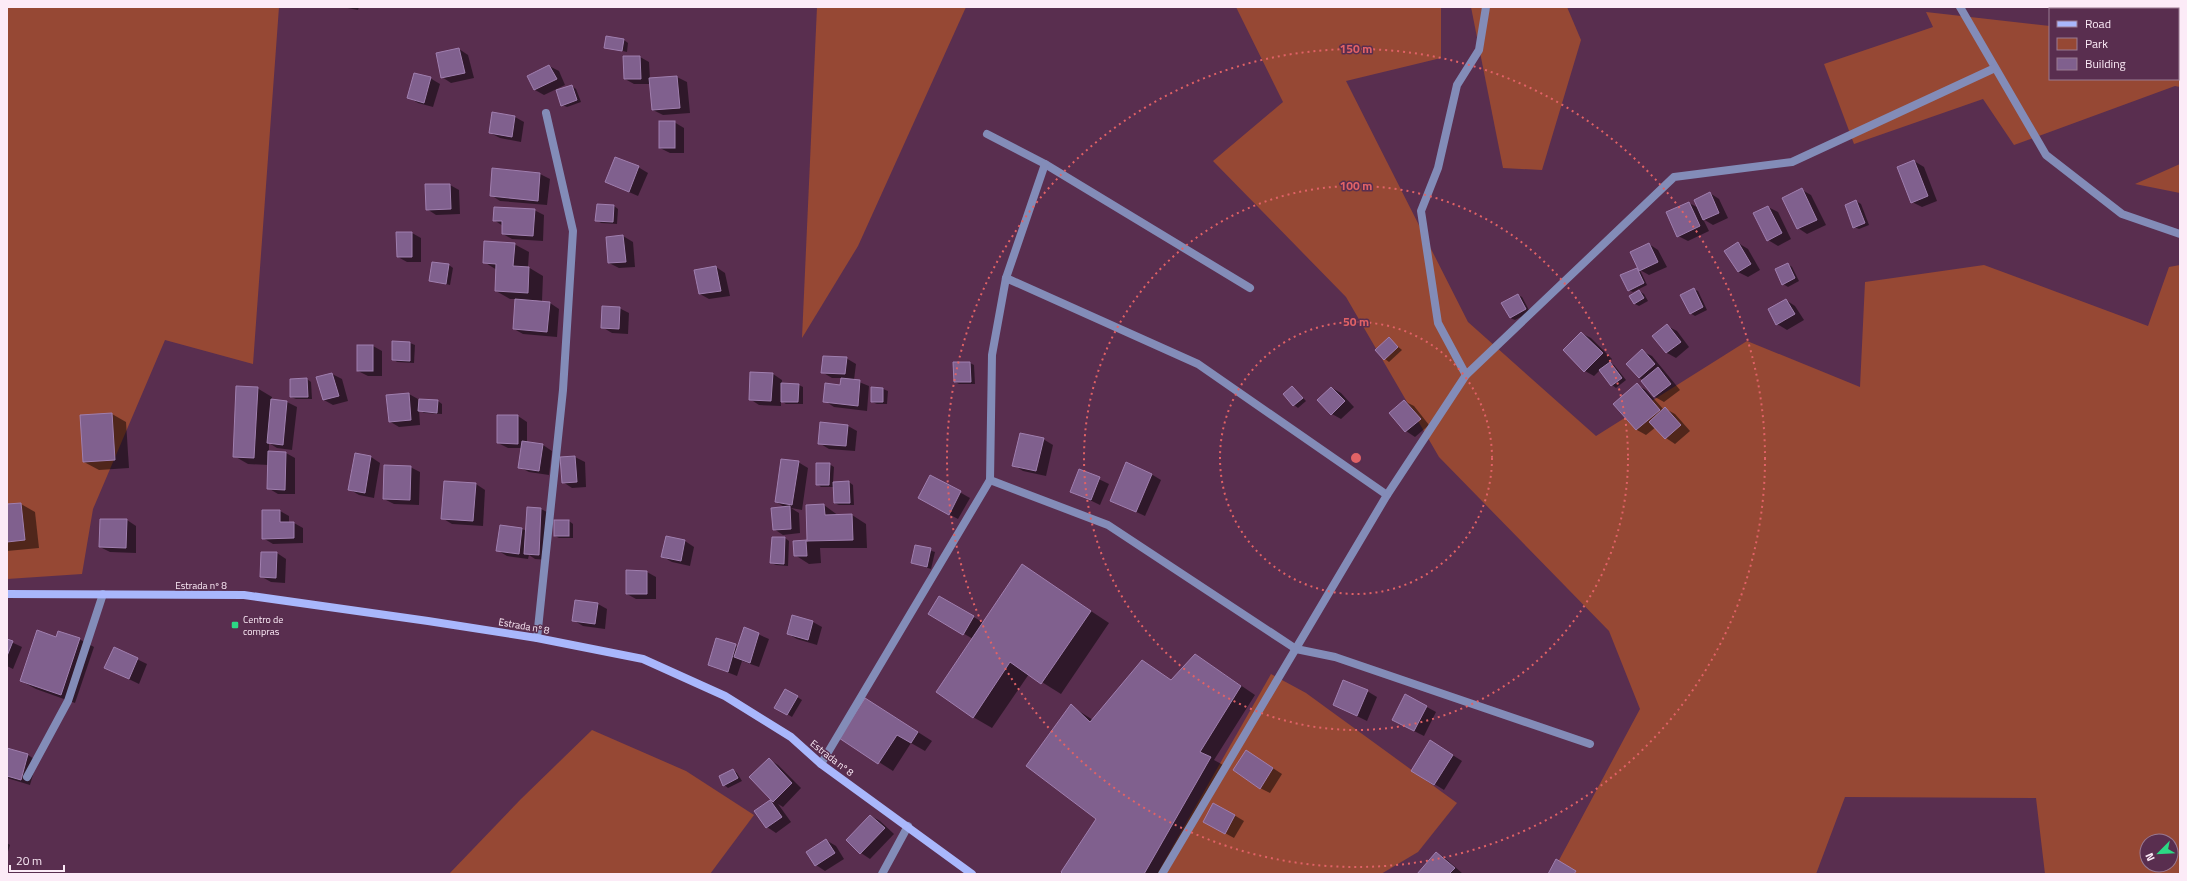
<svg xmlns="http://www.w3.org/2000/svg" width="2187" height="881" font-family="'Titillium Web',sans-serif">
  <rect width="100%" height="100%" fill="#592e4f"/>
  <g fill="#964834" fill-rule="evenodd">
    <polygon points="7,7 279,7 253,364 165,340 93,509 82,574 7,579"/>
    <polygon points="817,7 966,7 858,246 802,338"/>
    <path d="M1236,7H1441V58L1346,81L1468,322L1596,436L1747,341L1860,387L1865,282L1984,265L2148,326L2169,267L2180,265V874H2045L2036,798L1845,797L1816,874H1577L1558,862L1640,709L1609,631L1439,457L1346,297L1213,161L1283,102ZM2147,841H2171V865H2147Z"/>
    <polygon points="1471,7 1567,7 1581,40 1542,170 1503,168"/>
    <polygon points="2128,7 2180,7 2180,87 2175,86 2014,145 1983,99 1854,144 1824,64 1933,27 1926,12 2050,26 2050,79 2178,79 2178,9 2128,9"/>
    <polygon points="2180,164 2180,193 2135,184"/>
    <polygon points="1271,674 1306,693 1457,803 1418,852 1381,874 1157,874"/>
    <polygon points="592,730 686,771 754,815 710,874 449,874 520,800"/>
  </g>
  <g fill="#0007">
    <polygon points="342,7 359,7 358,10"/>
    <polygon points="624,40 628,43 627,52 605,47"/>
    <polygon points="459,49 468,55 474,78 451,83 442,77"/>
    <polygon points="640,57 649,62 650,79 677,77 687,82 690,113 663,115 653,110 651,84 634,84 625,79"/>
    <polygon points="549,66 559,71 565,85 544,95 535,90 528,76"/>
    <polygon points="430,78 440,84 433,107 418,103 408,97"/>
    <polygon points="572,86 576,89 581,102 567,107 562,105"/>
    <polygon points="515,117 524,122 521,142 500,138 490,133"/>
    <polygon points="674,122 684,128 684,153 670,153 660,148"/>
    <polygon points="1914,161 1924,167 1937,201 1922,207 1912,202"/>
    <polygon points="638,167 648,173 638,196 606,182"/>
    <polygon points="493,169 540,174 550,179 547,205 500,201 491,195"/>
    <polygon points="450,185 459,190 460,214 436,215 427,209"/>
    <polygon points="1802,190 1811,195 1826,225 1807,234 1798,228"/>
    <polygon points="1710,193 1719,199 1728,218 1713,225 1703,219 1709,231 1688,241 1678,236 1689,203 1699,208"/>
    <polygon points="1856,201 1861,204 1869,225 1859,229 1854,227"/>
    <polygon points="597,205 614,206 618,209 617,224 601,223 596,220"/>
    <polygon points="1768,207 1778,212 1791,239 1778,246 1768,240"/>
    <polygon points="534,210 544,215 543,241 512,239 503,234 503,226 494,220"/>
    <polygon points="412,233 421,238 421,262 407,262 398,257"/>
    <polygon points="623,236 633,242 635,267 619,268 609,263 607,238"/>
    <polygon points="1738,243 1748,249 1760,270 1748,277 1738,272"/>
    <polygon points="514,244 529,252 528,267 543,276 542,301 535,300 535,302 550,303 559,309 557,337 523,334 514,329 516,299 510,299 496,291 497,270 484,262"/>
    <polygon points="1649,244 1658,250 1667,267 1649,275 1640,270 1647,285 1633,292 1628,290 1637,269 1641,271 1632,253"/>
    <polygon points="1788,264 1792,267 1799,281 1788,287 1783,284"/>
    <polygon points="449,265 453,268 450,285 430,280"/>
    <polygon points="716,267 725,273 730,296 709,299 700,294"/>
    <polygon points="1693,289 1698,291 1707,310 1695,316 1690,313"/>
    <polygon points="1639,291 1644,294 1648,301 1639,306 1635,304 1631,296"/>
    <polygon points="1518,295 1522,297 1530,312 1515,320 1510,318 1503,303"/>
    <polygon points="1786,300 1795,306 1804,320 1787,330 1777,324"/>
    <polygon points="619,308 629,313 628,334 612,333 602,327"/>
    <polygon points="1667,326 1677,331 1689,347 1676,358 1667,353 1654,336"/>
    <polygon points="1581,333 1591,338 1612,359 1609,362 1614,365 1626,380 1616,388 1612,385 1600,370 1594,376 1585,371"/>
    <polygon points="1389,339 1402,350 1389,362 1385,359"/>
    <polygon points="393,342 410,343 415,345 414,363 397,362 393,359"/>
    <polygon points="373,346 382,351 382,376 368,376 358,371"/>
    <polygon points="1642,351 1652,356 1680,390 1664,402 1655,397 1643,380 1639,378"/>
    <polygon points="846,358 856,364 854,380 869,386 867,411 834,407 825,401 841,386 842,378 832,378 822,372"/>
    <polygon points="970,363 974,365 975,384 959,384 955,382"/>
    <polygon points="332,374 342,379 348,401 333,405 324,400"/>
    <polygon points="773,374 782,380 782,384 799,385 803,387 803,404 786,404 781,401 781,406 759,405 750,399"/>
    <polygon points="307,379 311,382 312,399 296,399 291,397"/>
    <polygon points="1637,385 1646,390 1664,410 1666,409 1675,414 1690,431 1675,444 1666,438 1656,427 1646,435 1637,430 1615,404"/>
    <polygon points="1292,387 1306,401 1298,408 1294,405"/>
    <polygon points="257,388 272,397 272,400 287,402 297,407 292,450 277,448 269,443 269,452 286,453 295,458 295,494 278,494 268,488 269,465 248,464 234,456"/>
    <polygon points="872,388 883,389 888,391 887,404 877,404 872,402"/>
    <polygon points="1332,388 1341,393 1354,407 1341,419 1332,414"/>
    <polygon points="409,394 418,399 419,404 438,401 442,404 442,414 424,413 419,410 420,425 399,427 389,421"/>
    <polygon points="1404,401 1414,406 1429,425 1415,437 1406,431"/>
    <polygon points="112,414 126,422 129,468 99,470 84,462"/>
    <polygon points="518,416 527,422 527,443 543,445 552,451 549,475 529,472 519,467 522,448 508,448 498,443"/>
    <polygon points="848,426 857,431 855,451 829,449 819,443"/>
    <polygon points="1043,439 1053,445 1046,476 1023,471 1013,465"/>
    <polygon points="355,455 371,457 380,463 374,498 359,495 349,489"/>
    <polygon points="575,457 585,462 586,487 572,488 563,482"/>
    <polygon points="798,462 808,468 802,510 791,508 799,513 800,533 783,535 774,529 786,508 776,502"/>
    <polygon points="829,464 834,467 833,483 849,482 853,485 854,505 839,505 834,503 834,487 821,487 817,484"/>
    <polygon points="410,467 420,472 419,505 394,504 384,499"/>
    <polygon points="1080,470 1109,484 1100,505 1071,491"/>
    <polygon points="1151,474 1161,480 1145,516 1111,500"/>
    <polygon points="931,476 970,498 958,519 928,503"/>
    <polygon points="476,484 485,490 483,526 452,524 442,518"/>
    <polygon points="21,504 35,512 39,548 7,551 7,505"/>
    <polygon points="824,505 839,516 852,515 866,524 867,548 820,548 821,563 809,564 795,555 806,541 808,542 807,506"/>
    <polygon points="528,508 541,509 551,514 548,560 535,559 529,555 528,559 507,556 497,550 500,526 522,529 527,531"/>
    <polygon points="280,511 289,516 289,523 294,523 303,528 303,543 273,544 263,538"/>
    <polygon points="127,520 136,526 136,553 110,552 100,547"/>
    <polygon points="569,521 573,524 573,538 559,538 555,536"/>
    <polygon points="773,538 785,538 789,541 788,566 776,565 771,563"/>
    <polygon points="685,541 694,547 690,566 672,562 663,557"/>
    <polygon points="916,546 935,552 931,569 912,563"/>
    <polygon points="277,553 286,559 285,583 271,582 262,577"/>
    <polygon points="1023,566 1109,623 1061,694 1029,674 992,728 973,717 973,639 930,614 940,597 984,623"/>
    <polygon points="647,572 656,577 656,599 636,599 627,594"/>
    <polygon points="598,604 607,609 605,629 583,626 573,620"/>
    <polygon points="813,622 822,627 817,645 797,639 788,634"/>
    <polygon points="744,628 769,639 759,667 742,661 737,676 709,665 716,639 738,647"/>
    <polygon points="79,639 94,647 75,703 36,689 21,681"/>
    <polygon points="7,640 22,647 13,669 7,666"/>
    <polygon points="114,648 147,664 139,684 106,668"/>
    <polygon points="1196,655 1255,695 1214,760 1225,766 1163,874 1065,874 1097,819 1071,706 1093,720 1143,662 1172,681"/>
    <polygon points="786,690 802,700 792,717 776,707"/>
    <polygon points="1367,691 1377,697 1367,721 1334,705"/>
    <polygon points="1405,695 1436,712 1424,736 1402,725"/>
    <polygon points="866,699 932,741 925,751 911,743 893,771 841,738"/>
    <polygon points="1440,747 1462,761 1444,790 1413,771"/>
    <polygon points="7,749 28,755 37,761 30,785 7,778"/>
    <polygon points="1256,757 1282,774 1270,793 1260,788"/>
    <polygon points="769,759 778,765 801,788 783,807 778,804 791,822 776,833 767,827 770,801 775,803 750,777"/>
    <polygon points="733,770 737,773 742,781 728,788 724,785"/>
    <polygon points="1234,815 1244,821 1234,838 1214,827"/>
    <polygon points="871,816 880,821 894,834 870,859 861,853 847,840"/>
    <polygon points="826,840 836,846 844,859 825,871 816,865"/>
    <polygon points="7,843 10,845 7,855"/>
    <polygon points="1436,853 1445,858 1463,874 1418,874"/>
  </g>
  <g fill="#80608e" stroke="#a07faf">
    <polygon points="606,36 624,39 622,51 604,48"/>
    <polygon points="459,48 465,73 441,78 436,53"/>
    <polygon points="623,56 640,56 641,79 624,79"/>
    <polygon points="549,65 557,79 534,90 527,76"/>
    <polygon points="414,73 431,77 424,103 407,98"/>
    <polygon points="677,76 680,108 652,110 649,78"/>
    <polygon points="572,85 577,100 561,106 556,90"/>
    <polygon points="492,112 515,116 512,137 489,133"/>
    <rect x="659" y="121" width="16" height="27"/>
    <polygon points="615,157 639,166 629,192 605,182"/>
    <polygon points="1914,160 1928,196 1911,203 1897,167"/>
    <polygon points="492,168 540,173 538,201 490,196"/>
    <polygon points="425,184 450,184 451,209 426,210"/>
    <polygon points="1802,188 1817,220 1797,229 1782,198"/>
    <polygon points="1710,192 1719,213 1703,220 1694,200"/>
    <polygon points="1856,200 1865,223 1853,228 1845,205"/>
    <polygon points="1689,202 1700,226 1677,237 1666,212"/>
    <polygon points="597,204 614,205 613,222 595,221"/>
    <polygon points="1768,206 1782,233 1767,241 1753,213"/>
    <polygon points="494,207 535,209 533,236 502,234 502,221 493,221"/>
    <polygon points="396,232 412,232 412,257 397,257"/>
    <polygon points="623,235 626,262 608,263 606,237"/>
    <polygon points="484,241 515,243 513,266 529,267 528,293 495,291 496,264 483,263"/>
    <polygon points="1738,242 1751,264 1738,272 1724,251"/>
    <polygon points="1649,243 1658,262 1639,271 1630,252"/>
    <polygon points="432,262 449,264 446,284 429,281"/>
    <polygon points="1788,263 1795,278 1782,285 1775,269"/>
    <polygon points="716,266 721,291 699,294 694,270"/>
    <polygon points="1637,268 1644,283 1628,291 1620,275"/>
    <polygon points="1694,288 1703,307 1690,314 1680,295"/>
    <polygon points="1639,290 1644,298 1634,304 1629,296"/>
    <polygon points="1518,294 1526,309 1510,318 1501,303"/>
    <polygon points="515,299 550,302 547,332 513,329"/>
    <polygon points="1786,299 1795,314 1776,325 1768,309"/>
    <polygon points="602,306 620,307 619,329 601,328"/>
    <polygon points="1667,324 1681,342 1666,353 1652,336"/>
    <polygon points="1581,332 1603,353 1584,372 1563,350"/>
    <polygon points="1389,337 1398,347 1384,360 1375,350"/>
    <polygon points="392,341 410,342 410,361 392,360"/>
    <rect x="357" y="345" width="16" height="26"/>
    <polygon points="1642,349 1655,364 1639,378 1626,364"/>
    <polygon points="823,356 847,357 845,374 821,373"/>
    <polygon points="953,362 970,362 971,382 954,382"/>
    <polygon points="1610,362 1622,378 1611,386 1599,370"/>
    <polygon points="1658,367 1671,384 1654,397 1641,381"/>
    <polygon points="750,372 773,373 771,401 749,400"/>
    <polygon points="332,373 339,396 323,400 316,377"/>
    <polygon points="307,378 308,397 290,397 290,379"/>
    <polygon points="841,378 860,380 858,406 823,402 825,383 840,385"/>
    <polygon points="781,383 799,384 798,402 781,402"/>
    <polygon points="1637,383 1660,410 1636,430 1613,404"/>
    <polygon points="236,386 258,387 254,458 233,457"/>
    <polygon points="1292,386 1303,398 1293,406 1283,394"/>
    <polygon points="871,387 883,388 883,402 871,402"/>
    <polygon points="1331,387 1345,401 1331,415 1317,400"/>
    <polygon points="409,393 411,420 389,422 386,395"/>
    <polygon points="271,399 287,401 283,445 267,443"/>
    <polygon points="419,399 438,400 437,413 418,411"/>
    <polygon points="1404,400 1421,419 1405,432 1389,413"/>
    <polygon points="1665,407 1681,425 1665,439 1649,422"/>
    <polygon points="112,413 115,460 83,462 80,415"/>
    <polygon points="497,415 518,415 518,444 497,443"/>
    <polygon points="820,422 848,425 846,446 818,444"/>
    <polygon points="1020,433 1044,438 1036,471 1012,466"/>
    <polygon points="522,441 543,444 539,471 518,468"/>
    <polygon points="268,451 286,452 285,490 267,489"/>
    <polygon points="355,453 371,456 365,493 348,490"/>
    <polygon points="575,456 577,482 562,483 560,457"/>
    <polygon points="781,459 799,461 792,505 775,502"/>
    <polygon points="1126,462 1152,474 1136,512 1110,501"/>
    <polygon points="816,463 830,463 829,485 816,485"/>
    <polygon points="384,465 411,466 410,500 383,499"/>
    <polygon points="1079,469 1100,477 1091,500 1070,492"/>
    <polygon points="930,475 961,491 949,515 918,498"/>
    <polygon points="444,481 476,483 473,521 441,519"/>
    <polygon points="849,481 850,503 834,503 833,482"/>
    <polygon points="21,503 25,540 7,542 7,504"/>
    <polygon points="824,504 825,515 852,514 853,540 806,541 807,556 794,556 793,541 807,540 806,505"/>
    <polygon points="790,506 791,529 773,530 771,508"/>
    <polygon points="527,507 541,508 539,555 524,554"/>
    <polygon points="262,510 280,510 280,522 294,522 294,538 262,539"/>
    <polygon points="100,519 127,519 126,548 99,547"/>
    <rect x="554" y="520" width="15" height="16"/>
    <polygon points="500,525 522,528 519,554 496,551"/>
    <polygon points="666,536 685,540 681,561 661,557"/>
    <polygon points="772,537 785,537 784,564 770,563"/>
    <polygon points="915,545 931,548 927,567 911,563"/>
    <polygon points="261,552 277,552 276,578 260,577"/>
    <polygon points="1022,564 1091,611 1041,684 1010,662 973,718 936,692"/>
    <polygon points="626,570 647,571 647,594 626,594"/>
    <polygon points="939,596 974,616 963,635 928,614"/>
    <polygon points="575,600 598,603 595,624 572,621"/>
    <polygon points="792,615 813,621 808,640 787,634"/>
    <polygon points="744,627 759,633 750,663 734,657"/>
    <polygon points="37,630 56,637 58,631 80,638 61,695 20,681"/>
    <polygon points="716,638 736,644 728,672 708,665"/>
    <polygon points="7,639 13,641 7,656"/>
    <polygon points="114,647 138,658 129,679 104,668"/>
    <polygon points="1195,654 1241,686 1200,752 1211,757 1144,874 1063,874 1061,872 1096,819 1026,766 1071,704 1090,722 1142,660 1171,680"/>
    <polygon points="1343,680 1368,690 1357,716 1333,705"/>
    <polygon points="785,689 798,696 787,715 774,708"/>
    <polygon points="1405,694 1427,706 1414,731 1392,720"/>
    <polygon points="865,698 918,732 911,743 897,735 878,764 839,738"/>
    <polygon points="1430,740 1453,755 1434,785 1411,771"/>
    <polygon points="7,748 28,754 21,780 7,776"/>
    <polygon points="1246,750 1273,768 1260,789 1233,770"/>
    <polygon points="769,758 792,783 773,802 749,777"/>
    <polygon points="733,769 738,778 723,786 719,776"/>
    <polygon points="770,800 782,817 766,828 754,811"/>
    <polygon points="1213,803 1235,815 1225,834 1203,822"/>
    <polygon points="870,815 885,828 860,854 846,840"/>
    <polygon points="826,839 835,853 815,866 806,852"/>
    <polygon points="1436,852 1455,868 1449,874 1417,874"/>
    <polygon points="1556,859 1576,871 1574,874 1548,874"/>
  </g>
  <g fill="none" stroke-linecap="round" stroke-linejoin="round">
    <g stroke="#838cb8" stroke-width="8">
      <polyline points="1960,7 2046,155 2122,214 2180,234"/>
      <polyline points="987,134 1045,164 1250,288"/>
      <polyline points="1006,278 1198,364 1387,495"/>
      <polyline points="1466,375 1438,323 1421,211 1438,168 1457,85 1479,50 1486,7"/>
      <polyline points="990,480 1108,525 1296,649 1335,657 1590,744"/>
      <polyline points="537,638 563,390 573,231 546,113"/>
      <polyline points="821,764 990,480 992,355 1006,278 1045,164"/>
      <polyline points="27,777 68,701 103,594"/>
      <polyline points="882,874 908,826"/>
      <polyline points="1162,874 1387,495 1466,375 1674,177 1792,162 1995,68"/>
    </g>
    <polyline stroke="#a9b7fc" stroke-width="8" points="7,594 244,595 428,621 537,638 643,659 725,696 791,737 821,764 972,874"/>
  </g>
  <g fill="none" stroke="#e16266" stroke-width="2" stroke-dasharray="2 4">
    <circle cx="1356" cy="458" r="136"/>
    <circle cx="1356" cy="458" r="272"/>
    <circle cx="1356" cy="458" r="409"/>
  </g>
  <rect fill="#2cd884" stroke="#592e4f" stroke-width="1.5" x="231" y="621" width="8" height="8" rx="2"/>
  <g text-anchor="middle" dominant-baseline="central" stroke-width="3" stroke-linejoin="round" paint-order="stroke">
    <g font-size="10" fill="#fcebf7" stroke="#592e4f">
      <text x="201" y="585">Estrada nº 8</text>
      <text transform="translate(524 626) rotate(10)">Estrada nº 8</text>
      <text transform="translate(832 758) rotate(38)">Estrada nº 8</text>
    </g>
    <g font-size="10" fill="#fcebf7" stroke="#592e4f" text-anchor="start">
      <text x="243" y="619">Centro de<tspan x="243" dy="12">compras</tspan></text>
    </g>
  </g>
  <circle cx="1356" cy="458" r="6" fill="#e16266" stroke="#592e4f" stroke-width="2"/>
  <g font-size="12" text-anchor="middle" font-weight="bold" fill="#e16266" stroke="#592e4f" stroke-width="3" stroke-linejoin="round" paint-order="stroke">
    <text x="1356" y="53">150 m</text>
    <text x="1356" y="190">100 m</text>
    <text x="1356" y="326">50 m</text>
  </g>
  <rect width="2187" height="881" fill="none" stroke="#fcebf7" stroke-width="16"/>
  <rect x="2049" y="8" width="130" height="72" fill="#592e4f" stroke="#9a7a92"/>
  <rect x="2057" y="21" width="20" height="6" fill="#a9b7fc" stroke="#9a7a92"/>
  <text x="2085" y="28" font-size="12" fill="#fcebf7">Road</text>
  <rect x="2057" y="38" width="20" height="12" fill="#964834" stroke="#9a7a92"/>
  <text x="2085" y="48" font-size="12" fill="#fcebf7">Park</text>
  <rect x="2057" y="58" width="20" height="12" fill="#80608e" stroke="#9a7a92"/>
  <text x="2085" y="68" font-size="12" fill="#fcebf7">Building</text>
  <g transform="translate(2159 853) rotate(246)"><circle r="19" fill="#592e4f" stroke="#9a7a92"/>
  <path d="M0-3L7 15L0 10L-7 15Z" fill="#2cd884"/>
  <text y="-6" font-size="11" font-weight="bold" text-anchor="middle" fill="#fcebf7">N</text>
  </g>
  <path d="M10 865v6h54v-6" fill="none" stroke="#fcebf7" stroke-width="2"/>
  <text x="16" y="865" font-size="12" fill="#fcebf7" stroke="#592e4f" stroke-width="3" paint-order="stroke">20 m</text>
</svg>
